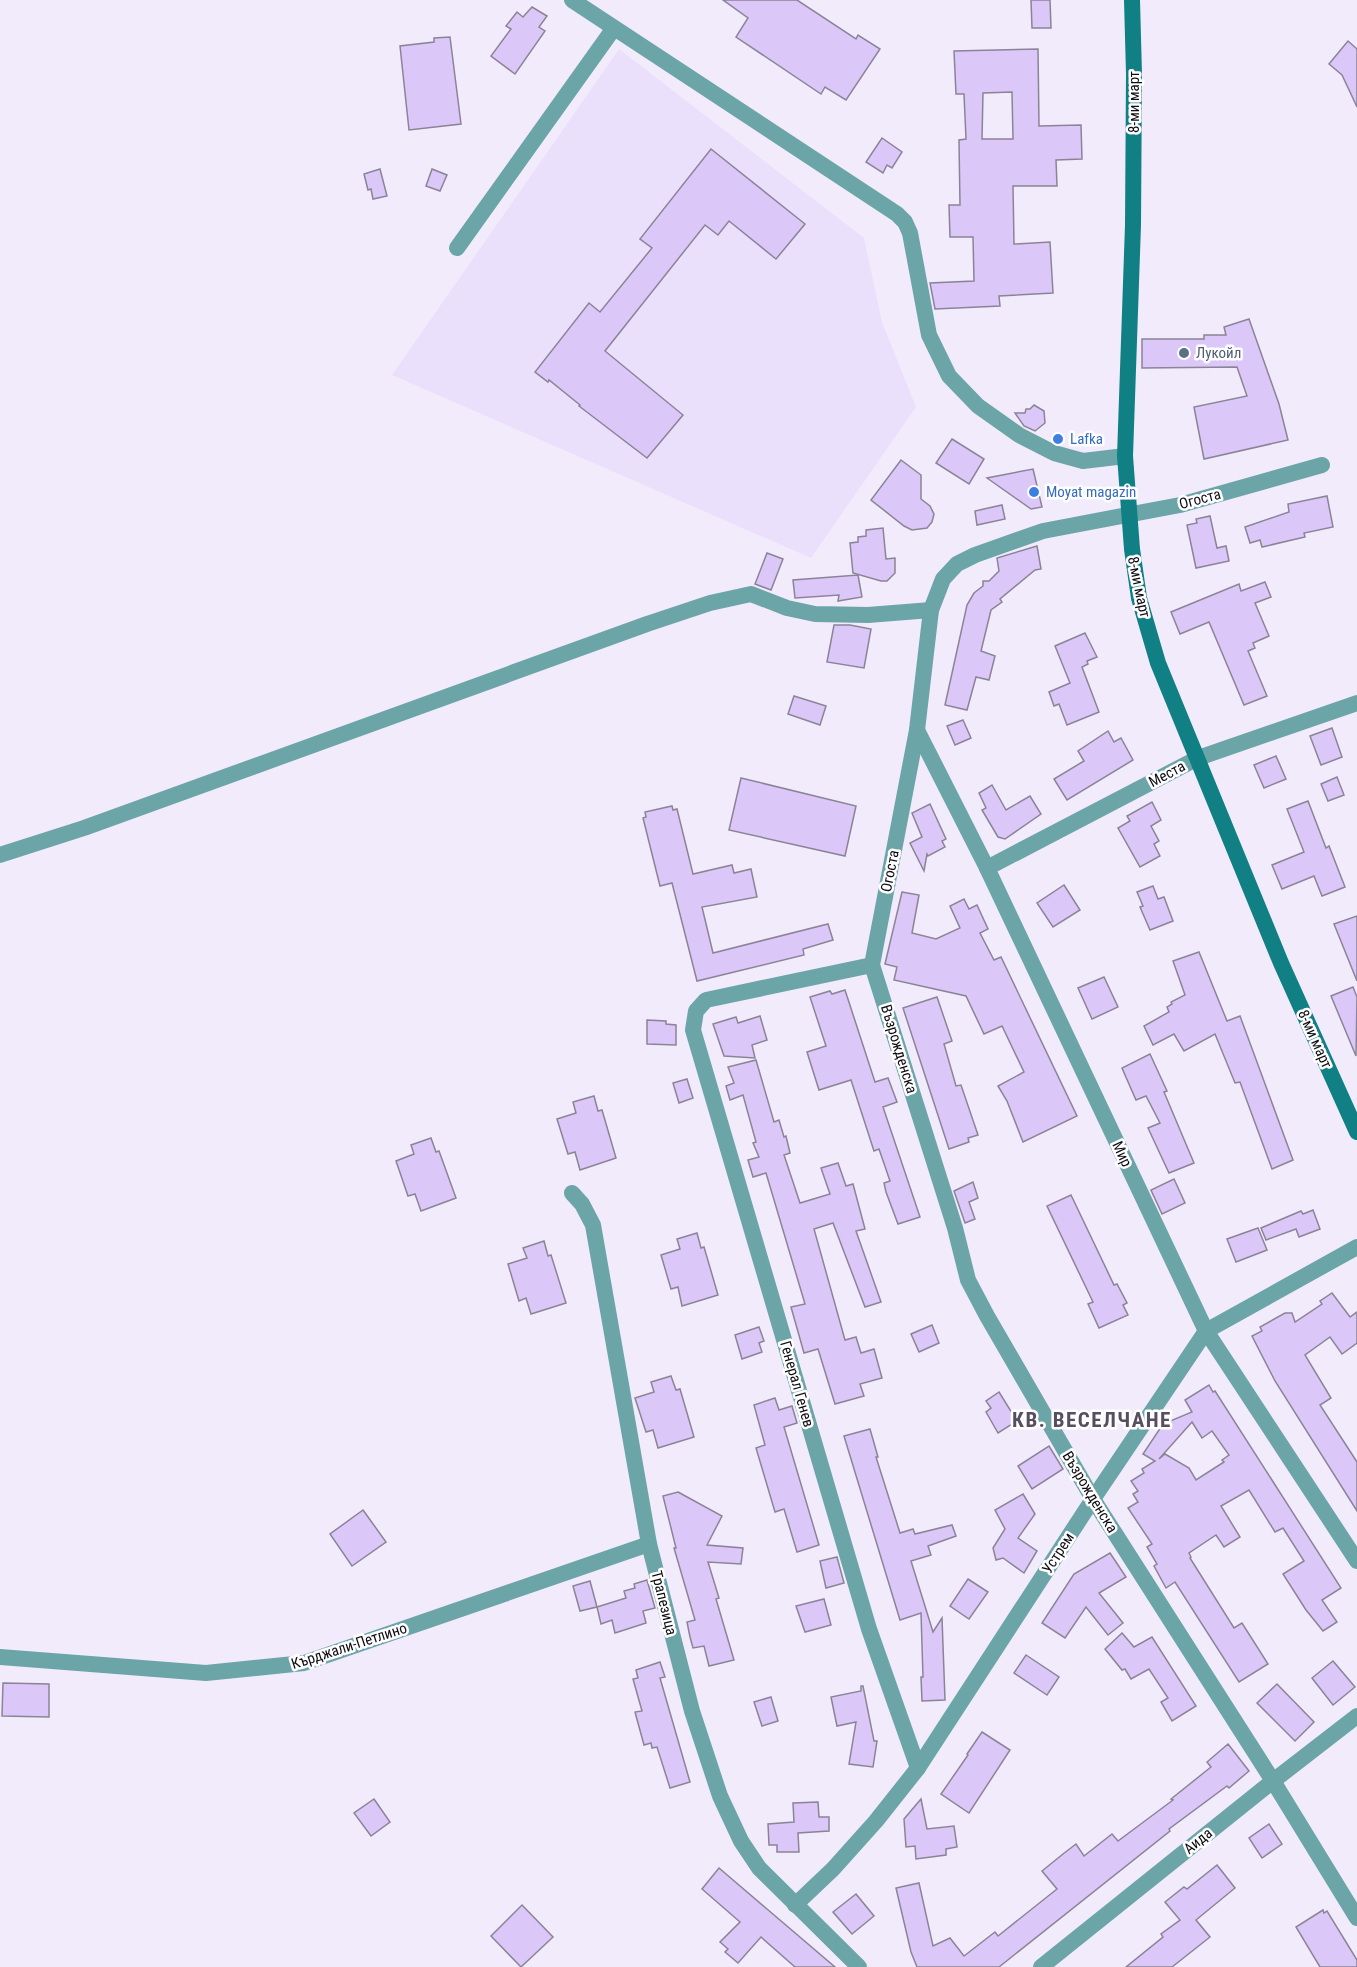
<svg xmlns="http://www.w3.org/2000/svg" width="1357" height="1967" font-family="'Roboto Condensed',sans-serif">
  <rect width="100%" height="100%" fill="#f2ebfc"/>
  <polygon fill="#ebe0fc" points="619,49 864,238 882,322 916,407 811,558 392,375"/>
  <g fill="#dcc7f9" stroke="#8b8497" stroke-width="1.5" fill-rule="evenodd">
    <polygon points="723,0 797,0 856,39 858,35 880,49 846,100 825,87 821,94 736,37 748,18"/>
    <polygon points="1031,0 1050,0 1051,28 1032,28"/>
    <polygon points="532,7 547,16 539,27 545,31 515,74 491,56 511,29 506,26 517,12 523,17"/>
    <polygon points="450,37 461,124 409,130 400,46 434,42 434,38"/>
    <polygon points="1348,41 1357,49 1357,107 1342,75 1329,64"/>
    <path d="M1038,49L1039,126L1081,125L1082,159L1056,160L1057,186H1013L1014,244L1050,242L1053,293L999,296L1000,306L935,309L930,283L974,281L973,237H950L949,205H960L959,140L966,139L964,94H956L954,51ZM1012,92L1013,139H982L983,93Z"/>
    <polygon points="882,138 902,152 892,168 887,165 883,173 866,162"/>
    <polygon points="711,149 805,224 776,259 729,221 718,235 705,225 605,351 683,415 647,458 579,406 580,405 549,380 548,382 535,372 589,303 600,312 652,248 640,239"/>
    <polygon points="380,169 387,196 373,199 371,189 368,190 364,174"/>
    <polygon points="432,169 447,175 440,191 426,186"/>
    <polygon points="1249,319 1279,404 1288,440 1204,459 1194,407 1247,396 1237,367 1142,368 1142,339 1204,339 1204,335 1226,335 1224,327"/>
    <polygon points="1034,405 1044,411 1045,423 1035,431 1024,426 1015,413 1025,413 1026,409 1030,409"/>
    <polygon points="952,439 984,459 969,484 936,463"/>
    <polygon points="901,460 921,475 921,499 930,506 934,514 932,522 927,528 912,530 904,526 871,500"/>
    <polygon points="1033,469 1042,507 1031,509 987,478"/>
    <polygon points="1327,496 1333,527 1304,533 1305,537 1262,547 1260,540 1250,543 1245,527 1289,512 1288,504"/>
    <polygon points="1002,505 1005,519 977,525 975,511"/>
    <polygon points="1210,516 1217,548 1226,546 1229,561 1196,568 1187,525 1197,523 1196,519"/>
    <polygon points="883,528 886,559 895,558 895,573 887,581 881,581 853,573 850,543 858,542 858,537 866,536 866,530"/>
    <polygon points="1037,546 1041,569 1035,570 1000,599 1002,602 991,610 981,651 995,656 989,680 976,677 967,710 945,705 967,605 974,593 983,586 983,581 989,581 999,571 997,558"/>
    <polygon points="767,553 783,559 771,590 755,584"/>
    <polygon points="858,575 862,597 838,601 839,595 795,598 793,580"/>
    <polygon points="1265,582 1271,597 1255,603 1269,636 1253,643 1255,648 1248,651 1267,696 1244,705 1209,622 1180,634 1171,612 1239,584 1241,591"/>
    <polygon points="834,625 850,625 871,629 864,668 827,662"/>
    <polygon points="1085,633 1097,657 1087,661 1088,664 1082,667 1099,712 1067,725 1059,704 1054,706 1049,692 1070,683 1055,646"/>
    <polygon points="794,696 826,706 820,725 788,714"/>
    <polygon points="963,720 971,738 955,745 947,726"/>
    <polygon points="1332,728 1342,757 1321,765 1310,736"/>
    <polygon points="1108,731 1114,742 1121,738 1133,760 1067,800 1054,779 1084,761 1078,751"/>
    <polygon points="1276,756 1286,779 1264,788 1254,765"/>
    <polygon points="1337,777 1344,795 1328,801 1321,784"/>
    <polygon points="741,778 856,806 845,856 729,830"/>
    <polygon points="992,785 1006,810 1030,796 1041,814 1005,839 998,837 982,810 986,808 979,793"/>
    <polygon points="1308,801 1326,848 1329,846 1345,887 1322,896 1314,876 1282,889 1272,865 1304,852 1287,809"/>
    <polygon points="1152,802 1161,820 1151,826 1159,841 1154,844 1160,856 1140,867 1118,828 1130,821 1127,816"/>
    <polygon points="930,804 946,839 942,841 945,847 928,856 927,854 924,871 910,843 922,837 912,813"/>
    <polygon points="672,806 673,810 677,809 693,874 732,865 734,873 751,869 757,897 702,907 713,953 828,924 833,940 803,949 804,955 697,981 672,883 660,886 643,818 646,817 645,812"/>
    <polygon points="1064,885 1080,910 1053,927 1037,903"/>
    <polygon points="1153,886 1158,899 1164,897 1173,921 1150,930 1140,907 1143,906 1137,892"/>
    <polygon points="902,892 919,895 912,933 936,939 960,928 950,906 964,899 969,909 977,905 988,929 980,933 994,960 1001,957 1077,1116 1023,1142 1007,1101 998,1086 1024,1072 1002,1026 984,1034 966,996 894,980 897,967 885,964"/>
    <polygon points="1357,916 1357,981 1334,924"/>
    <polygon points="1199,952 1227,1021 1240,1016 1293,1160 1272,1169 1240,1082 1235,1083 1215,1034 1184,1051 1174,1034 1153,1045 1144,1026 1169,1012 1167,1007 1172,1004 1171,1002 1185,995 1173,961"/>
    <polygon points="1104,977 1118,1007 1092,1019 1078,988"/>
    <polygon points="1353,987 1357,997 1356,1056 1331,996"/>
    <polygon points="845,990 875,1082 888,1078 897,1102 883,1107 920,1217 898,1224 886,1192 884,1183 890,1181 879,1149 874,1151 851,1080 819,1090 807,1052 826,1046 810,997 830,991 832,994"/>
    <polygon points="937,997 952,1041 944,1044 956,1086 961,1085 978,1135 968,1138 969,1142 949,1149 903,1008"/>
    <polygon points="760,1016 767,1040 752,1045 755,1058 724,1056 713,1024 736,1017 738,1023"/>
    <polygon points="647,1020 666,1021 666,1024 676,1025 676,1045 647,1044"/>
    <polygon points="1150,1054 1167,1091 1164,1092 1194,1163 1169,1173 1148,1128 1160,1123 1146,1096 1136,1100 1122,1068"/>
    <polygon points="756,1060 774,1122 779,1120 784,1137 786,1136 790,1153 784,1155 800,1203 830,1194 821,1168 838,1163 846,1186 853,1184 865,1229 856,1231 881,1302 865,1307 833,1223 814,1229 845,1340 856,1337 861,1353 874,1349 882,1378 860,1384 864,1396 835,1404 818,1349 804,1353 791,1307 805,1304 766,1173 753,1177 748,1160 759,1157 753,1143 756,1142 743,1095 730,1100 726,1086 734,1083 728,1067"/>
    <polygon points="687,1079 693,1098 679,1103 673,1083"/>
    <polygon points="594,1096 598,1111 602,1110 616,1158 580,1170 575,1152 568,1154 557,1119 576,1113 573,1102"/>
    <polygon points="431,1138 436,1152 439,1151 456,1198 421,1211 415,1194 408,1196 396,1161 414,1154 411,1145"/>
    <polygon points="1174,1179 1185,1203 1162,1214 1151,1190"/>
    <polygon points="973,1182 978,1198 969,1202 975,1219 965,1223 954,1191"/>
    <polygon points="1071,1195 1114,1285 1117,1284 1127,1303 1123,1305 1128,1315 1099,1328 1088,1304 1093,1302 1047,1206"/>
    <polygon points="1313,1210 1320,1229 1299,1237 1296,1229 1266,1240 1261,1228 1301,1211 1303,1214"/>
    <polygon points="1258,1228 1267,1250 1236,1262 1227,1239"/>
    <polygon points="697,1233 701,1248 704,1247 718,1295 682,1306 678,1287 671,1289 661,1255 680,1249 677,1239"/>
    <polygon points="544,1241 548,1256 551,1255 566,1303 531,1314 526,1298 519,1301 508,1264 527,1258 523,1248"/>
    <polygon points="1332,1293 1350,1317 1357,1312 1357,1343 1342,1354 1330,1337 1305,1355 1331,1398 1320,1405 1357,1462 1357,1511 1275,1381 1252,1336 1262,1331 1260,1327 1285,1313 1292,1313 1295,1322 1322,1304 1320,1301"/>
    <polygon points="932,1325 939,1343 919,1352 911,1334"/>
    <polygon points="759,1327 764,1341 759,1343 762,1352 742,1359 735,1335"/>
    <polygon points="671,1376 676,1390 680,1389 694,1437 658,1448 653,1430 646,1432 635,1398 654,1392 651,1382"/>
    <path d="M1209,1385L1213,1392L1215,1391L1341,1588L1322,1600L1337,1622L1323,1631L1306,1610L1283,1574L1304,1561L1283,1528L1275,1532L1249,1490L1221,1506L1240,1537L1224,1547L1216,1535L1189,1553L1191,1557L1190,1558L1234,1628L1242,1623L1268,1664L1239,1682L1175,1582L1166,1588L1154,1566L1157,1564L1147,1547L1152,1544L1128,1508L1138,1502L1133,1494L1138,1491L1131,1481L1144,1473L1142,1469L1155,1461L1143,1454L1163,1424L1192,1412L1185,1400ZM1192,1422L1202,1438L1212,1431L1229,1455L1222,1460L1224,1462L1196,1480L1189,1468L1165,1454L1159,1459Z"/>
    <polygon points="999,1392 1017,1421 998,1433 986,1412 991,1408 986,1401"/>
    <polygon points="775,1398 779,1410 792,1406 797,1423 784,1427 819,1545 797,1552 784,1509 775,1512 756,1448 765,1445 754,1405"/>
    <polygon points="870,1429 878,1457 876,1457 900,1533 913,1529 915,1534 952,1525 956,1536 928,1546 931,1555 911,1561 933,1632 942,1618 945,1700 922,1701 921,1677 923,1677 921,1613 900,1620 844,1436"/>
    <polygon points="1049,1446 1063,1469 1032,1489 1018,1466"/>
    <polygon points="678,1492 722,1516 707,1545 743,1548 741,1564 708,1562 719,1598 716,1599 734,1660 709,1666 704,1646 693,1648 690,1637 687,1622 695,1620 674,1548 676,1548 663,1496"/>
    <polygon points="1023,1494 1035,1514 1018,1538 1037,1551 1024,1573 1003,1558 996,1560 993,1548 1005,1529 995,1510"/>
    <polygon points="363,1510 386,1542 352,1566 330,1534"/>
    <polygon points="1110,1553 1126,1577 1099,1593 1123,1623 1108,1635 1086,1607 1065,1638 1042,1623 1074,1574"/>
    <polygon points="837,1557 844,1583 826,1588 820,1561"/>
    <polygon points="968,1579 988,1592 969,1619 950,1606"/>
    <polygon points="647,1580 655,1608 643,1611 646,1623 615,1633 612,1620 601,1624 597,1607 580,1611 573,1586 590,1581 597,1607 626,1598 624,1591 635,1588 634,1584"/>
    <polygon points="824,1599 831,1625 805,1632 796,1606"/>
    <polygon points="1122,1633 1134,1647 1152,1637 1196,1706 1172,1721 1161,1702 1168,1698 1149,1669 1131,1679 1125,1669 1122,1670 1105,1649"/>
    <polygon points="1026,1655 1059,1677 1047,1695 1014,1673"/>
    <polygon points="1333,1661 1355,1687 1333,1705 1312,1678"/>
    <polygon points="660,1662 665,1677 660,1678 690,1782 670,1788 657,1747 652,1748 651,1743 644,1745 635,1712 642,1711 633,1679 638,1678 636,1670"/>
    <polygon points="3,1683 49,1684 49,1717 2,1716"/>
    <polygon points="1277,1684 1314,1722 1295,1741 1257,1703"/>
    <polygon points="861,1686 863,1686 874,1741 877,1741 873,1767 849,1764 856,1722 837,1726 831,1697 861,1691"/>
    <polygon points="771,1697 778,1721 762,1726 754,1702"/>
    <polygon points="982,1732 1010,1750 969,1813 941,1794 968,1755 967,1754"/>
    <polygon points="1228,1744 1249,1771 1229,1788 1227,1786 1169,1829 1170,1831 999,1967 917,1967 911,1952 896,1888 919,1883 933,1946 950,1938 964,1956 995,1932 998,1936 1057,1889 1042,1871 1063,1854 1076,1844 1084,1856 1112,1834 1118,1841 1173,1800 1171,1799 1211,1767 1207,1762"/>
    <polygon points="374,1799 390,1822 371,1836 354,1813"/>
    <polygon points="921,1799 927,1829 954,1826 957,1847 946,1849 946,1855 916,1859 915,1846 906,1847 904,1819"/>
    <polygon points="818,1802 819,1817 829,1817 829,1831 798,1833 799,1852 777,1852 777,1845 769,1845 768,1824 794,1822 793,1803"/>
    <polygon points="1269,1824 1282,1844 1262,1858 1249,1838"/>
    <polygon points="1217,1865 1235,1888 1196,1920 1210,1937 1172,1967 1126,1967 1163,1937 1161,1934 1180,1920 1165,1902 1184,1887 1187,1889"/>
    <polygon points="719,1868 767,1909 835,1967 795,1967 761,1937 738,1963 725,1952 728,1949 720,1942 740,1922 702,1889"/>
    <polygon points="856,1894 874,1916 852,1934 833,1912"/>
    <polygon points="522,1905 553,1937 521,1967 491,1936"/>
    <polygon points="1323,1910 1324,1913 1327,1911 1357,1960 1357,1967 1320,1967 1296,1927"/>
  </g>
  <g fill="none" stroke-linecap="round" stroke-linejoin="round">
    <g stroke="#6ca5a8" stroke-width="16">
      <polyline points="572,0 897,214 905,222 910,233 929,335 949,376 978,406 1019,435 1054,453 1083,461 1125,456"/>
      <polyline points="457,248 614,28"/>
      <polyline points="1322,465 1180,505 1043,531 975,555 957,564 943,579 931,610 917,730 872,965 955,1228 968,1280 987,1316 1093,1499 1273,1781 1357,1918"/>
      <polyline points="917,730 987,868 1206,1331 1357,1561"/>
      <polyline points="0,855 84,828 647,624 710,603 751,594 787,608 815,614 868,615 931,610"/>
      <polyline points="987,868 1198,758 1357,703"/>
      <polyline points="872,965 706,1000 696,1011 693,1030 869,1629 918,1768"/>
      <polyline points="572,1193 582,1204 593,1225 649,1544 692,1711 720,1796 741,1841 759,1868 859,1967"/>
      <polyline points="0,1657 206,1673 304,1663 649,1544"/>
      <polyline points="795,1905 833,1869 876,1821 918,1768 1093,1499 1206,1331 1357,1247"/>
      <polyline points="1041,1967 1273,1781 1357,1716"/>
    </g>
    <polyline stroke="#108085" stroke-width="16" points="1132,0 1134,74 1133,225 1125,456 1132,549 1139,598 1158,663 1281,963 1357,1132"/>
  </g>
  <circle fill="#5c6f8a" stroke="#fff" stroke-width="2" cx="1184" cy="353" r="6"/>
  <g fill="#3f7fe0" stroke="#fff" stroke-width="2">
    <circle cx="1058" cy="439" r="6"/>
    <circle cx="1034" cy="492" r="6"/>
  </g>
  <g text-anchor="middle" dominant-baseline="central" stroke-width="5" stroke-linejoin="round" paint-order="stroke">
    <g font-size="15" fill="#0e0c12" stroke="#fff">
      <text transform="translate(1134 102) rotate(-90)">8-ми март</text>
      <text transform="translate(1200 499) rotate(-15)">Огоста</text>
      <text transform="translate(1139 587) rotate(78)">8-ми март</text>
      <text transform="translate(1167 774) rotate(-28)">Места</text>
      <text transform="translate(890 871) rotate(-79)">Огоста</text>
      <text transform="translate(1315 1039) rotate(66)">8-ми март</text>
      <text transform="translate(899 1049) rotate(73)">Възрожденска</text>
      <text transform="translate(1122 1154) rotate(65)">Мир</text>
      <text transform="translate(797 1384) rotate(74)">Генерал Генев</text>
      <text transform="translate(1090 1492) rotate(59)">Възрожденска</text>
      <text transform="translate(1058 1553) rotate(-57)">Устрем</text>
      <text transform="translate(664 1603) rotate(76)">Трапезица</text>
      <text transform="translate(349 1646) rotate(-18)">Кърджали-Петлино</text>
      <text transform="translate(1198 1841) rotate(-39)">Аида</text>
    </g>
    <g font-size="15" fill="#4e5e75" stroke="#fff" text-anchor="start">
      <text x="1196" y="353">Лукойл</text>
    </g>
    <g font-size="15" fill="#366cbe" stroke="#fff" text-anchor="start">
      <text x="1070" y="439">Lafka</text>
      <text x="1046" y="492">Moyat magazin</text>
    </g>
    <g font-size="21" font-weight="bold" letter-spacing="1.5" fill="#564f60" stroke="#fff">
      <text x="1092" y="1420">КВ. ВЕСЕЛЧАНЕ</text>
    </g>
  </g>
</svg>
